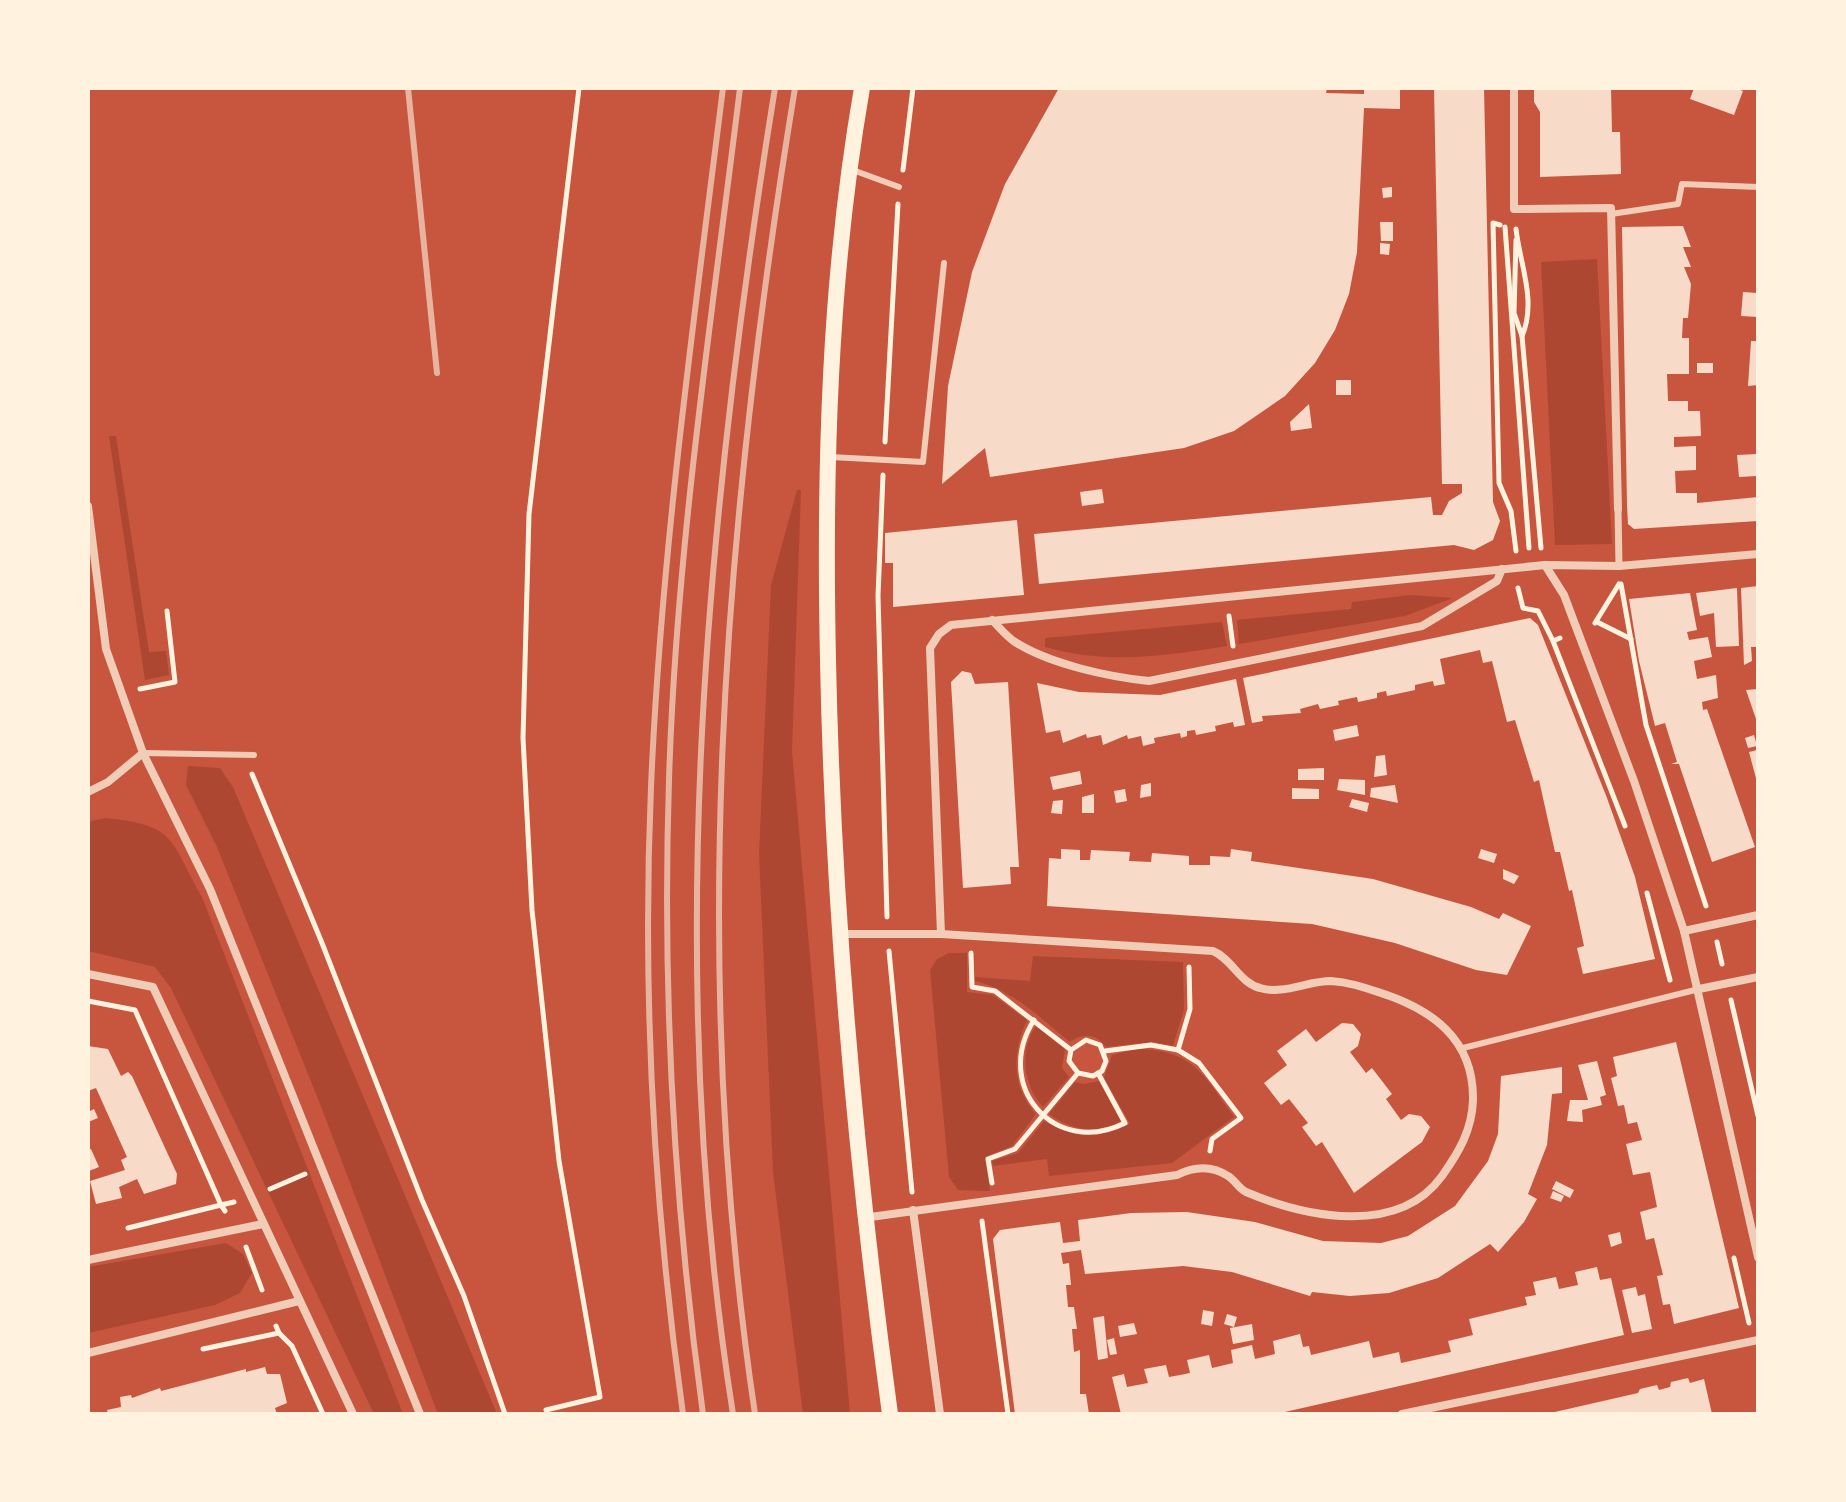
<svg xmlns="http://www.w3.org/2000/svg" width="1846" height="1502" font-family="'Work Sans',sans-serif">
  <rect width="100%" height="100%" fill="#c8553d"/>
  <g fill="#ae4732">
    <polygon points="1597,259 1612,544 1555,545 1541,262"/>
    <polygon points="109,436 116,436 149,652 166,651 169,675 145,680"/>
    <polygon points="797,490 801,490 792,751 850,1414 803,1414 773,1172 759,854 771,585"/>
    <polygon points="1410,595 1453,598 1405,616 1239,644 1237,620 1351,609 1352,602"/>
    <path d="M1222,622L1227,646C1163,656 1108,665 1045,647V638Z"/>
    <polygon points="188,766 220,768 233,787 497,1414 438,1414 322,1109 217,847 186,785"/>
    <path d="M105,818C177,825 169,839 202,897L403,1414H374L171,988L155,967L88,951V822Z"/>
    <path d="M949,953H967V992L993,995L1027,1020C1012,1053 1011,1086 1036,1114L1012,1146L985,1157L990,1191L958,1190L949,1177L930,970L937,959Z"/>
    <path d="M1033,956L1183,962L1184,1009L1173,1046L1152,1042L1106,1047C1097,1034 1083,1032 1070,1042C1040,1018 1013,990 975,981V977L1030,981Z"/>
    <path d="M1036,1026L1065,1049L1062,1068L1069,1077L1043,1107C1023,1085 1019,1050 1036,1026Z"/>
    <path d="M1136,1049C1192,1049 1204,1075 1234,1117L1172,1163L1049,1176L1047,1159L993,1166L992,1161L1018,1153L1044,1121C1073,1137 1099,1140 1130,1124L1104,1078L1112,1055Z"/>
    <path d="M1099,1081L1121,1121C1095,1135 1072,1130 1049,1114L1075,1082L1084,1084Z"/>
    <polygon points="226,1243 243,1254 252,1273 240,1293 215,1305 88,1333 88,1267"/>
  </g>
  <g fill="#f7dbc8">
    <polygon points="1059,88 1327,88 1326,93 1364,94 1364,88 1400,88 1400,109 1364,108 1357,252 1349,294 1335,330 1315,363 1285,396 1234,431 1184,448 990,477 985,448 942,484 948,386 972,272 1005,184"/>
    <polygon points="1434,88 1484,88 1493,502 1500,521 1493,540 1474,550 1454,545 1039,584 1034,534 1431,497 1433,515 1442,515 1449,501 1462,493 1462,484 1442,484"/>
    <polygon points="1534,88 1611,88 1612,132 1620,132 1621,174 1540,177 1540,112 1534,102"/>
    <polygon points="1694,88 1735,88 1743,91 1734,115 1690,99"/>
    <polygon points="1392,187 1392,197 1383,198 1382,188"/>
    <polygon points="1380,222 1393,222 1393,241 1381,241"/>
    <polygon points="1683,226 1691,247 1683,247 1691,267 1684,267 1691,284 1688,318 1683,318 1682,338 1689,338 1689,374 1667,374 1668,401 1688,401 1688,411 1700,411 1701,436 1674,437 1674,447 1696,446 1696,470 1675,471 1676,493 1697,493 1697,503 1758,497 1758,521 1634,529 1628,524 1627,505 1622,227"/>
    <polygon points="1380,243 1390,244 1389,255 1380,254"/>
    <polygon points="1743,292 1758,293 1758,317 1741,316"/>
    <polygon points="1751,341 1758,341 1758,385 1748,386"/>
    <rect x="1697" y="363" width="16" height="10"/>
    <rect x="1336" y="380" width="15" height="15"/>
    <polygon points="1309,404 1312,428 1291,431 1290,422"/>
    <polygon points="1757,454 1757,476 1739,477 1737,455"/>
    <polygon points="1102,489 1104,503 1082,506 1080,492"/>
    <polygon points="1017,520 1024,595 893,607 893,563 885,563 885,533"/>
    <polygon points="1758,586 1758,647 1751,647 1752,661 1744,665 1741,588"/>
    <polygon points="1737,588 1739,646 1716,647 1714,613 1700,616 1696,593"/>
    <polygon points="1690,593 1697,630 1687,632 1689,640 1708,637 1712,657 1694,661 1697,679 1716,675 1718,698 1702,702 1703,710 1707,709 1755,847 1712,862 1679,764 1671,764 1677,762 1665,723 1655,726 1639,661 1629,599"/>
    <polygon points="1530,618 1538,625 1607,798 1635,877 1655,959 1583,974 1577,948 1584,946 1572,890 1569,891 1560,852 1555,852 1539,780 1534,782 1515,720 1507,722 1492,661 1483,663 1480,650 1440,659 1445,684 1434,686 1433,681 1415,685 1415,690 1387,696 1386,691 1377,693 1377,698 1358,702 1357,697 1347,699 1338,701 1339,705 1320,709 1318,704 1300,709 1301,713 1262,716 1263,721 1252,723 1243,678"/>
    <polygon points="962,671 971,673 975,684 1008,682 1019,867 1010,867 1011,884 963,888 951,682"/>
    <polygon points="1236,679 1245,725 1234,727 1233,722 1215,726 1216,731 1196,735 1195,730 1187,731 1187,736 1181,738 1180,733 1154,738 1155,743 1143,746 1141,736 1128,739 1127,735 1103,745 1101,735 1087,738 1086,734 1063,743 1060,730 1046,733 1037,683 1079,692 1160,695"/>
    <polygon points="1758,689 1758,722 1757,722 1746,690"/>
    <polygon points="1357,725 1359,736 1335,741 1333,730"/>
    <polygon points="1754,735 1757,746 1748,748 1745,738"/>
    <polygon points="1757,750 1758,782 1757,782 1749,752"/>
    <polygon points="1385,755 1387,775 1374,777 1376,756"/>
    <polygon points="1324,768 1324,780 1298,780 1298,769"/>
    <polygon points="1080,771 1082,784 1053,790 1050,777"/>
    <polygon points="1339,779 1365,780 1365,795 1337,790"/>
    <polygon points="1151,783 1151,796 1140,798 1141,785"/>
    <polygon points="1395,785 1398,803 1370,797 1371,788"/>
    <polygon points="1292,788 1319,789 1319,799 1292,799"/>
    <polygon points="1125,789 1127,801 1116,803 1114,791"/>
    <polygon points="1094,794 1094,813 1082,813 1082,797"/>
    <polygon points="1352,799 1369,803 1367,812 1349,807"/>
    <polygon points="1063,800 1062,814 1051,813 1053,801"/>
    <polygon points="1061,849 1080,850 1080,860 1090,860 1091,850 1130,852 1129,861 1151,862 1152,853 1189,856 1189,865 1210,865 1210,856 1230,857 1231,849 1252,852 1251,861 1373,879 1471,907 1499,919 1503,913 1531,926 1507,975 1476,970 1395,943 1312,924 1047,906 1049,858 1061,859"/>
    <polygon points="1481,849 1497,854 1494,863 1478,858"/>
    <polygon points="1503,869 1519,876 1514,884 1503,879"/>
    <polygon points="1342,1023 1353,1024 1361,1034 1358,1046 1350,1052 1366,1073 1372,1068 1392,1094 1386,1099 1401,1120 1409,1114 1421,1116 1430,1127 1422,1142 1354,1193 1322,1142 1316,1146 1302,1127 1308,1123 1289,1099 1281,1105 1264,1083 1287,1065 1277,1051 1306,1029 1316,1042"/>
    <polygon points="1676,1042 1739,1308 1674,1324 1670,1304 1663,1305 1657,1276 1663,1275 1654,1238 1646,1240 1640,1212 1657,1207 1650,1172 1633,1175 1626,1144 1642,1140 1637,1122 1628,1124 1624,1105 1618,1106 1611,1078 1617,1076 1613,1057"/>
    <polygon points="88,1046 108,1049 121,1076 128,1072 132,1076 177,1174 176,1184 144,1194 137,1179 119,1187 122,1198 96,1204 90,1181 125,1170 121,1160 127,1157 96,1088 88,1091"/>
    <polygon points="1597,1061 1606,1095 1600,1097 1602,1105 1582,1110 1583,1122 1567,1121 1570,1100 1588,1100 1578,1065"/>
    <polygon points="1562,1067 1562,1093 1552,1094 1547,1145 1528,1194 1537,1199 1524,1222 1498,1252 1490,1244 1438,1278 1389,1293 1350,1296 1312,1292 1310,1296 1232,1272 1183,1266 1085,1274 1081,1250 1061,1253 1063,1264 1069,1263 1071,1285 1066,1285 1068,1307 1074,1307 1077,1329 1072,1329 1074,1352 1080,1350 1080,1394 1086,1394 1089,1414 1015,1414 993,1239 1000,1230 1060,1222 1063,1243 1080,1241 1078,1220 1131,1213 1187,1212 1255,1222 1323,1241 1381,1243 1408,1236 1455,1206 1488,1161 1498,1134 1501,1076"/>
    <polygon points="94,1109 98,1118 88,1122 88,1112"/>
    <polygon points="91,1149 99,1167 89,1171 88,1150"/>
    <polygon points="1556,1181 1574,1190 1570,1198 1552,1189"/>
    <polygon points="1553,1191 1564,1196 1561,1202 1550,1198"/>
    <polygon points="1620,1232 1622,1243 1611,1247 1608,1235"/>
    <polygon points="1597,1267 1600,1280 1611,1278 1624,1335 1276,1414 1121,1414 1112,1377 1124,1374 1127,1387 1148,1383 1144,1369 1166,1365 1169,1377 1180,1375 1190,1373 1187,1360 1209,1355 1212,1368 1233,1363 1231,1350 1252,1345 1255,1359 1275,1354 1273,1341 1300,1334 1303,1347 1309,1346 1311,1355 1369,1341 1373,1358 1399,1352 1401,1363 1451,1352 1448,1341 1473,1335 1469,1319 1527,1305 1525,1297 1536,1295 1533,1282 1556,1277 1559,1289 1578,1285 1575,1272"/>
    <polygon points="1636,1287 1638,1296 1645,1294 1652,1329 1632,1333 1622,1290"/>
    <polygon points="1203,1310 1214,1312 1212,1326 1201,1324"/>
    <polygon points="1227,1314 1237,1317 1234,1327 1224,1324"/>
    <polygon points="1104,1316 1108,1358 1098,1360 1093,1318"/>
    <polygon points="1134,1323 1137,1334 1120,1337 1118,1326"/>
    <polygon points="1252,1324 1254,1340 1233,1344 1230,1328"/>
    <polygon points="1114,1338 1117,1354 1110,1355 1107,1340"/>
    <polygon points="265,1367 267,1374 280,1374 287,1403 275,1408 277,1414 108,1414 107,1410 121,1407 120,1397 131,1395 132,1398 160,1388 161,1391 246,1369 246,1372"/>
    <polygon points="1688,1378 1690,1383 1704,1379 1712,1414 1546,1414 1638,1393 1640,1389 1657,1385 1659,1390 1670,1387 1671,1382"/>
  </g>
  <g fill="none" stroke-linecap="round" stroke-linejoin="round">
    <g stroke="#fff3e0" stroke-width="5">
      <polyline points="903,170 913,88"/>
      <polyline points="1500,225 1493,223 1499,483 1511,511 1516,551"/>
      <polyline points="1505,227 1529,548"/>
      <path d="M1516,229C1520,265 1537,301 1522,336L1541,548"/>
      <polyline points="1516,240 1514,313 1522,336"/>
      <polyline points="885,442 898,204"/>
      <polyline points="883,475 878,596 887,917"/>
      <polyline points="1621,584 1646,725 1706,906"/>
      <polyline points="1518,588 1523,608 1538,611 1553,641"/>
      <polyline points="1229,616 1233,646"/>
      <polyline points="1597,622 1631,639"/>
      <polyline points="1595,623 1619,584"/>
      <polyline points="1560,638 1553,641 1625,826"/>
      <polyline points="140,689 175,682 167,611"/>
      <polyline points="252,774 322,943 422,1200 464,1296 505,1414"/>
      <polyline points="1647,893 1670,980"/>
      <polyline points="1717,942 1722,964"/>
      <polyline points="889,951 912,1192"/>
      <polyline points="971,953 972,987 995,991 1071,1050 1069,1061 1078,1073 1093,1076 1102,1071 1106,1061 1100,1045 1086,1040 1071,1050"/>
      <polyline points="1731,1000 1758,1116"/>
      <polyline points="88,1001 135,1010 221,1205 128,1228"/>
      <path d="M1034,1020C992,1086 1055,1158 1125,1123L1098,1073"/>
      <polyline points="1178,1050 1199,1063 1241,1118 1212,1139 1210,1151"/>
      <polyline points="1105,1051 1151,1045 1178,1050 1190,1009 1189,967"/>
      <polyline points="992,1183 988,1159 1015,1149 1078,1073"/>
      <polyline points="270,1189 305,1174"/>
      <polyline points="225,1211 221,1205 234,1202"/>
      <polyline points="982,1221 1008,1414"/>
      <polyline points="246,1247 262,1290"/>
      <polyline points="1734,1258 1749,1323"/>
      <polyline points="279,1333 292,1346 323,1414"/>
      <polyline points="203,1349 279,1333 276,1326"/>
      <polyline points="546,1410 600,1397 559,1161 532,910 523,738 529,514 579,88"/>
    </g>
    <g stroke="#f1ccb7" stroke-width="6">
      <polyline points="850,169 899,187"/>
      <polyline points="1611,214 1678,204 1682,184 1758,187"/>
      <polyline points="831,457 923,462 944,263"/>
      <polyline points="143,753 254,755"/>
      <polyline points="1463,1048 1699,989"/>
    </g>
    <polyline stroke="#f1ccb7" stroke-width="7" points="1618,509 1619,566"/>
    <g stroke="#f1ccb7" stroke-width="8">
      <polyline points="1514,88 1514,209 1611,208 1618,509"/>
      <polyline points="88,506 106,649 143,753 210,889 420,1414"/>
      <polyline points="1545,565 1564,595 1634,781 1684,931 1758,1257"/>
      <path d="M992,620C999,627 1007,637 1015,642C1049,664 1109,677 1149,681L1422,626L1497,581L1502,569"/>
      <polyline points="88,792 108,782 143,753"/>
      <polyline points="1684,931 1758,915"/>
      <path d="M838,934H941L1213,951C1232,959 1240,983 1260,988C1283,995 1307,981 1331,981C1348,982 1363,987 1378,992C1432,1009 1474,1039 1473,1100C1472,1130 1459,1152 1442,1176C1398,1237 1305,1217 1246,1192C1238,1188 1235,1180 1228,1176C1211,1165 1193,1167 1177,1175L863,1218"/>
      <polyline points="941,934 930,648 939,634 951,625 1545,565 1619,566 1758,554"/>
      <polyline points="88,974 153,987 353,1414"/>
      <polyline points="1699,989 1758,977"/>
      <polyline points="913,1210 940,1414"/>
      <polyline points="88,1260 263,1224"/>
      <polyline points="88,1353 299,1301"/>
      <polyline points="1402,1414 1758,1340"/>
    </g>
    <path stroke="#fff3e0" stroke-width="16" d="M862,88C829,278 824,469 828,661C833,914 856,1164 890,1414"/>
    <g stroke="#e9b49f" stroke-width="6">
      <polyline points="408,88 437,373"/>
      <path d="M683,1414C654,1207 642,996 651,787C661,553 694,320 723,88"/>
      <path d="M703,1414C674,1204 662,992 669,780C676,549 712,317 740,88"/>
      <path d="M733,1414C663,973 704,526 775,88"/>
      <path d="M755,1414C688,966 722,533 795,88"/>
    </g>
  </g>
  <rect width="1846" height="1502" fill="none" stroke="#fff3e0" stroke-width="180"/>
</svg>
